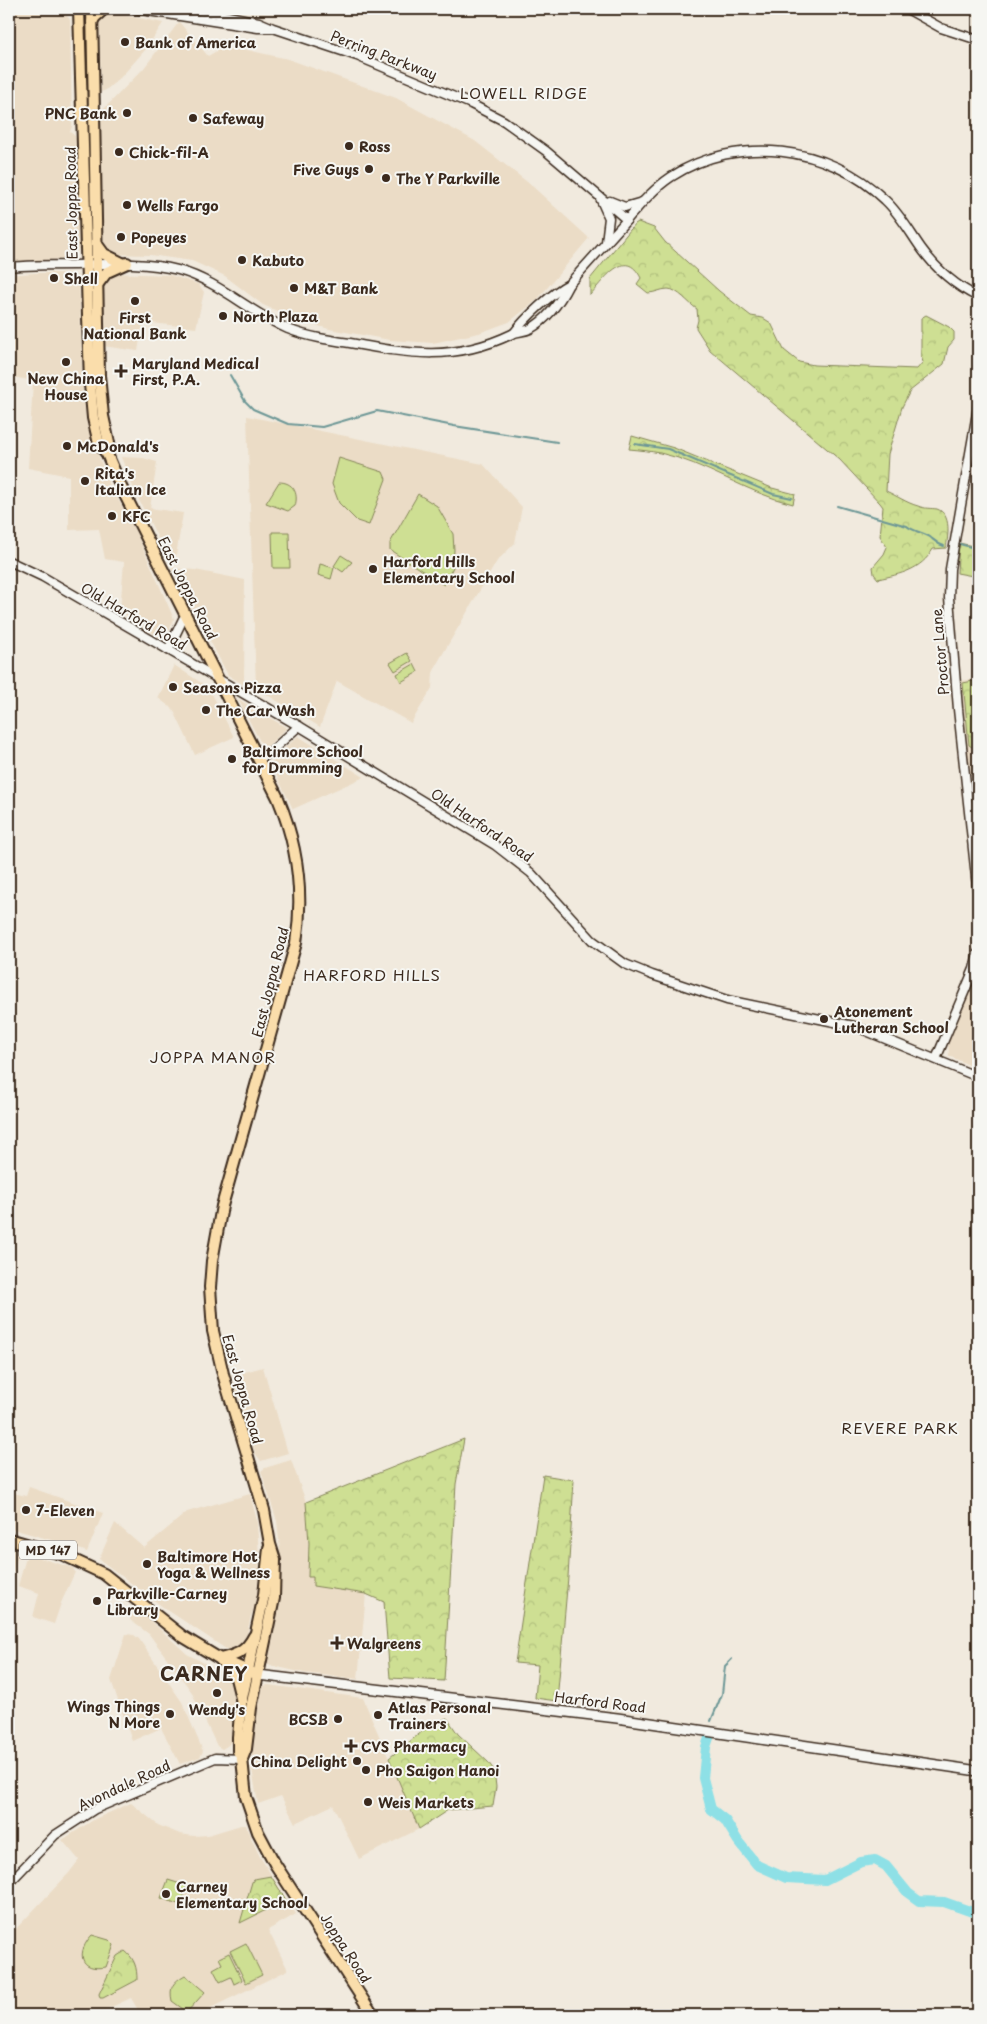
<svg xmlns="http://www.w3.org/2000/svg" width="987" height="2024" font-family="'Playpen Sans',sans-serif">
  <defs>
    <pattern id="forest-crowns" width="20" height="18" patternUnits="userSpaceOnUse" patternTransform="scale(1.25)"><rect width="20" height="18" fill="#cedf93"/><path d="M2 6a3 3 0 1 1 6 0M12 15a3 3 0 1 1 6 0" fill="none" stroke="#b2c07e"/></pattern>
  </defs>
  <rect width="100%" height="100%" fill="#f1eade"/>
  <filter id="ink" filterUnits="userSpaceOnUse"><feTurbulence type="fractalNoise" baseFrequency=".02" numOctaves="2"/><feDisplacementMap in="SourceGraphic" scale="10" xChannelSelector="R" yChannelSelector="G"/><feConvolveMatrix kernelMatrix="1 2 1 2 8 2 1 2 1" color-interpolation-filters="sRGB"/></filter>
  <g filter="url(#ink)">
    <g fill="#ebdcc6">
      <polygon points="9,9 62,9 70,20 72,126 70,132 75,136 77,142 81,245 74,256 68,259 9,262"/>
      <polygon points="108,12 163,23 146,49 121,77 106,90 101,92 99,22"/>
      <polygon points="179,22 208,56 220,49 238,48 288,59 396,98 475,141 531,185 589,238 537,300 509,322 479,333 433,343 390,340 329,329 301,321 263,305 225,276 192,261 150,255 108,254 101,245 100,113 144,68"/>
      <polygon points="35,273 73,273 79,277 83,389 88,427 109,484 133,525 174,619 165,641 120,611 124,562 105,559 99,529 69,530 69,476 28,468 33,381 9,376 9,275"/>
      <polygon points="112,273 170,275 198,284 204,292 196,328 143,322 138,351 103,346 102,284"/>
      <polygon points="247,416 483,464 522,507 515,543 497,561 438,662 433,673 432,688 411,723 337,681 320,727 256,688"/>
      <polygon points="121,457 143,458 157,462 150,508 183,513 176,556 167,556 136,494"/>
      <polygon points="172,568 195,570 245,580 244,685 228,675"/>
      <polygon points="174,665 209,688 234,737 195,755 173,709 158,698"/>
      <polygon points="978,679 978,888 958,681"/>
      <polygon points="238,699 287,728 264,749"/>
      <polygon points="298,736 364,777 293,809 270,762"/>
      <polygon points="978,959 978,1069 949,1056 948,1041"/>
      <polygon points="263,1367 288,1453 261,1461 255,1453 233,1377 238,1374"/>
      <polygon points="291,1460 306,1502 309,1543 308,1576 313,1577 313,1586 366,1594 358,1679 304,1673 265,1664 279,1592 280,1549 277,1521 261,1471 265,1468"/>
      <polygon points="29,1487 103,1513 87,1552 69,1545 9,1528 9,1492 26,1496"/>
      <polygon points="250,1494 257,1521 260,1576 257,1601 251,1616 245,1643 234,1652 229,1651 163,1607 99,1559 115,1523 144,1548 187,1512"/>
      <polygon points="9,1547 15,1549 18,1555 11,1580 9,1580"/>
      <polygon points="27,1554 73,1568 75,1572 61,1603 54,1624 33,1617 39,1593 18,1586"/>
      <polygon points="134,1609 140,1611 187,1654 225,1674 231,1680 234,1687 234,1708 232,1741 227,1746 222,1749 217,1746 191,1691 149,1634 130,1620 131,1612"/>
      <polygon points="126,1634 134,1635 139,1639 182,1702 203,1751 200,1757 180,1764 161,1728 132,1741 111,1680"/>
      <polygon points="268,1685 363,1698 419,1829 359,1859 333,1805 295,1823 281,1796 258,1804 252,1769 252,1745 261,1686"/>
      <polygon points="131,1803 158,1825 180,1834 194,1836 208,1835 241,1825 245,1825 260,1857 296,1914 268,1930 288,1970 196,2015 141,2015 131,1998 94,2015 12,2015 9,2009 9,1936 69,1873 79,1860 62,1840 95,1819"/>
    </g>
    <g fill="#cedf93" stroke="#848458">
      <polygon points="339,458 383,472 386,479 369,525 357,521 339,503 332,484"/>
      <path d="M279,482C293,482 299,493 295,506L288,511L266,503Z"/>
      <polygon points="418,494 437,506 453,534 454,550 453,567 444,585 390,550 390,543"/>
      <polygon points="272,532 289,532 290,568 273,568"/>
      <polygon points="341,555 352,562 343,572 334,566"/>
      <polygon points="320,564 334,568 331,579 318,575"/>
      <polygon points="407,653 412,661 395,671 390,663"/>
      <polygon points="414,664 418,672 401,682 397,674"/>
      <polygon points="168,1880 187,1886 181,1905 161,1898"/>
      <path d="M92,1935L109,1940L114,1945L106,1967C79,1972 76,1952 92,1935Z"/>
      <polygon points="246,1943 262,1975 246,1983 230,1951"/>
      <polygon points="229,1953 242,1980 234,1984 231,1977 220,1982 213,1969 222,1964 219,1958"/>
      <path d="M185,1975L205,1992L187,2012L172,2001C169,1987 173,1982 185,1975Z"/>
    </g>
    <g fill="url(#forest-crowns)" stroke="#848458">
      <path d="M638,222L654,228L665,242L719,291L751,316L763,318L771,323L784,350L799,362L814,365L917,369L923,362L921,356V318L926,315L949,327L954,332V340L948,347L944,364L910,391L902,407L888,454L886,491C897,496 907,503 918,506C925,509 931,508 937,509C952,514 948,537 946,548L933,549C921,570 901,574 878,579L874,574L873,567L884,554L887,547L880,536L883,507L880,503L840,460L710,350L696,328L698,320L697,309C689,304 678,289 668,289C661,289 655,293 648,293L637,284L641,278C625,246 604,280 590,295V279L635,224Z"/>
      <path d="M632,436L674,448L772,488L795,494L793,504C746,493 706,463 660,453C650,451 640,450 629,449Z"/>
      <polygon points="959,543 978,547 978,577 957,573"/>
      <polygon points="978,680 978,751 969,745 963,683"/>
      <polygon points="464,1439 456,1484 444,1681 390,1678 384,1602 366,1594 313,1586 313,1577 308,1577 309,1543 306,1502"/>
      <polygon points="543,1475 574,1480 568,1577 557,1701 535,1698 538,1665 515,1663"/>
      <polygon points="447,1718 458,1734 488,1762 494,1770 496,1787 493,1806 448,1810 419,1829 389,1758 433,1723"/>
      <polygon points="271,1876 286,1900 240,1923 252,1882 254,1879"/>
      <path d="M125,1951C135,1959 137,1968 137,1980L103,1998H100L99,1994L117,1956Z"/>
    </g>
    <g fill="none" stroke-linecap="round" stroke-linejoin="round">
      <g stroke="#6d9796" stroke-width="2">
        <polyline points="230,375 245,401 253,409 288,424 322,427 377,411 454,426 557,442"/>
        <polyline points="635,444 668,449 773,494 792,498"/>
        <path d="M837,506L907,526C914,532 923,532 930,537C935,541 937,544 944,546"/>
        <polyline points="956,543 978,549"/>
        <polyline points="711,1721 722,1694 725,1666 732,1659"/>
      </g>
      <polyline stroke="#8ee0e6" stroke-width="10" points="709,1738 706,1747 703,1778 711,1809 725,1820 738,1841 757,1865 786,1878 825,1880 861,1862 875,1860 886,1866 908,1893 919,1901 944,1902 978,1914"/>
      <defs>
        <g id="tertiary">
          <polyline points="135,9 258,28 271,28"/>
          <polyline points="192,9 259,22 273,28 357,56 471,104 504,121 546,151 627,220"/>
          <polyline points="907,9 941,28 978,40"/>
          <polyline points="600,198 609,218 606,242"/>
          <polyline points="610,201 625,207 642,202"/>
          <path d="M9,267C30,265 52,265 73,265C108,264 143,261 178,270C219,281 249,312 288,329C308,337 329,340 350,343C410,354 454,362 512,334C517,331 524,332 530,329C548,319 560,302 569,284C588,263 606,243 625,222C639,206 653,189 671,177C737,134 829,145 885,200C900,214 909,231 921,248C936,269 956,286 978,297"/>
          <path d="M514,333C525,318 553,292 569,284"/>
          <polyline points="978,407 950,569 949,598 958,709 978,896"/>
          <polyline points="9,561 43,577 299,726 495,845 531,873 592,940 625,964 652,975 727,1000 854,1026 978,1077"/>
          <polyline points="168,650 183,619 186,617"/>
          <polyline points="259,759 268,754 299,726"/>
          <polyline points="936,1059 974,969 978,953"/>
          <polyline points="9,1883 55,1835 95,1809 215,1758 242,1759"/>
        </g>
        <polyline id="secondary" points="258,1675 617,1718 978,1771"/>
        <g id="primary">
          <path d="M79,9L90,384L93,418L99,444L107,454L122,489L278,798C297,844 304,893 296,943L222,1206L212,1261L210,1287L213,1331L223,1374L264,1510L270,1544L275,1560L274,1598L251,1708L246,1749L242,1759"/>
          <polyline points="92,9 99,375 103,416 109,443 107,454"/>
          <polyline points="92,22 95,17 104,9"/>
          <polyline points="96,243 104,254 122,263"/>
          <polyline points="97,285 107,272 127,263"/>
          <polyline points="9,1539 61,1554 104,1574 182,1636 220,1659 236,1678 241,1698"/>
          <polyline points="269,1548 264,1595 241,1703 238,1737 238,1751 242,1759 246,1797 258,1832 275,1864 373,2015"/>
          <path d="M220,1659C237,1655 246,1652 254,1636"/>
          <polyline points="223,1660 253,1673"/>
        </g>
      </defs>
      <use href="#tertiary" stroke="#3b2a1e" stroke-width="11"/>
      <use href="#secondary" stroke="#3b2a1e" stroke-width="12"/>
      <use href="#primary" stroke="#3b2a1e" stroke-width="14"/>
      <use href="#tertiary" stroke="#f6f6f2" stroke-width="8"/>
      <use href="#secondary" stroke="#f6f6f2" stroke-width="9"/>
      <use href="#primary" stroke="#faddab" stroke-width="10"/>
    </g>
  </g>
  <g fill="#3b2a1e" stroke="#f6f6f2" stroke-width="2">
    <circle cx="125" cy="42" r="5"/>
    <circle cx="127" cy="113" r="5"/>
    <circle cx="193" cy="118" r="5"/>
    <circle cx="349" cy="146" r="5"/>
    <circle cx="119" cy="152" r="5"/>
    <circle cx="369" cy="169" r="5"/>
    <circle cx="386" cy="178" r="5"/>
    <circle cx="127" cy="205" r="5"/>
    <circle cx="121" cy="237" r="5"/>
    <circle cx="242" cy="260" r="5"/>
    <circle cx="54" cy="278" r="5"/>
    <circle cx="294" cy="288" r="5"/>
    <circle cx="135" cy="301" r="5"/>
    <circle cx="223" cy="316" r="5"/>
    <circle cx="66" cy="362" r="5"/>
    <path d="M118.5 363.5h5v5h5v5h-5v5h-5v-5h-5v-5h5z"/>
    <circle cx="67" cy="446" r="5"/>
    <circle cx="85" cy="481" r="5"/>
    <circle cx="112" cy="516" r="5"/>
    <circle cx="373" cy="569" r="5"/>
    <circle cx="173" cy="687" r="5"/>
    <circle cx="206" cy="710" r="5"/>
    <circle cx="232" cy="759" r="5"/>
    <circle cx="824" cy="1019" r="5"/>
    <circle cx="26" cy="1510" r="5"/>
    <circle cx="147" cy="1564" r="5"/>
    <circle cx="97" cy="1601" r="5"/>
    <path d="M334.5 1635.5h5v5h5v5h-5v5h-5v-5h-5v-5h5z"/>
    <circle cx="217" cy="1693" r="5"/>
    <circle cx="170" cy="1714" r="5"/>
    <circle cx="378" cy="1715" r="5"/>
    <circle cx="338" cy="1719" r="5"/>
    <path d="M348.5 1738.5h5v5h5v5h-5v5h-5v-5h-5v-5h5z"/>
    <circle cx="357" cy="1761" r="5"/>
    <circle cx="366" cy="1770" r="5"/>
    <circle cx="368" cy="1802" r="5"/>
    <circle cx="166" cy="1894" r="5"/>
  </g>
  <g text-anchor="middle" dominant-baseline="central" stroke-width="4" stroke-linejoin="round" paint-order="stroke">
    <rect fill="#f6f6f2" stroke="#73675e" stroke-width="1" x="19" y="1540.5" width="58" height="19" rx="4"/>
    <g font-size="12" font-weight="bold" fill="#3b2a1e">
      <text x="48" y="1550">MD 147</text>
    </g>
    <g font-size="14" font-weight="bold" fill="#3b2a1e" stroke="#f6f6f2" text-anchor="start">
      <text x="135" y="42">Bank of America</text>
      <text x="117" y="113" text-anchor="end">PNC Bank</text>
      <text x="203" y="118">Safeway</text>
      <text x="359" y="146">Ross</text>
      <text x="129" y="152">Chick-fil-A</text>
      <text x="359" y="169" text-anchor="end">Five Guys</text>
      <text x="396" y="178">The Y Parkville</text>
      <text x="137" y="205">Wells Fargo</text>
      <text x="131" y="237">Popeyes</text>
      <text x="252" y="260">Kabuto</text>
      <text x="64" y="278">Shell</text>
      <text x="304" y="288">M&amp;T Bank</text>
      <text x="233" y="316">North Plaza</text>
      <text x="135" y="317" text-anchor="middle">First<tspan x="135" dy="16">National Bank</tspan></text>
      <text x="132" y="363">Maryland Medical<tspan x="132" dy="16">First, P.A.</tspan></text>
      <text x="66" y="378" text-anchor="middle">New China<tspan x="66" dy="16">House</tspan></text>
      <text x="77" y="446">McDonald's</text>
      <text x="95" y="473">Rita's<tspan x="95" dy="16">Italian Ice</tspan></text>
      <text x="122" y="516">KFC</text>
      <text x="383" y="561">Harford Hills<tspan x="383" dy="16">Elementary School</tspan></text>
      <text x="183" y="687">Seasons Pizza</text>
      <text x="216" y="710">The Car Wash</text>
      <text x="242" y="751">Baltimore School<tspan x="242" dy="16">for Drumming</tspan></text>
      <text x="834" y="1011">Atonement<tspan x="834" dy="16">Lutheran School</tspan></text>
      <text x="36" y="1510">7-Eleven</text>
      <text x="157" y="1556">Baltimore Hot<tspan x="157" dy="16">Yoga &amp; Wellness</tspan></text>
      <text x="107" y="1593">Parkville-Carney<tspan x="107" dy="16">Library</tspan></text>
      <text x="347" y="1643">Walgreens</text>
      <text x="160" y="1706" text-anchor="end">Wings Things<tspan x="160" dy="16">N More</tspan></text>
      <text x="388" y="1707">Atlas Personal<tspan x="388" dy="16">Trainers</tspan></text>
      <text x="217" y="1709" text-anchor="middle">Wendy's</text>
      <text x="328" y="1719" text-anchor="end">BCSB</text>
      <text x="361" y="1746">CVS Pharmacy</text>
      <text x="347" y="1761" text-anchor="end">China Delight</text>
      <text x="376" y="1770">Pho Saigon Hanoi</text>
      <text x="378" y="1802">Weis Markets</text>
      <text x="176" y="1886">Carney<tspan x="176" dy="16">Elementary School</tspan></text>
    </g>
    <g font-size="14" fill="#3b2a1e" stroke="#f6f6f2">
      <text transform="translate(384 55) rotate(21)">Perring Parkway</text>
      <text transform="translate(71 203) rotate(-91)">East Joppa Road</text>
      <text transform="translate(188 588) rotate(63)">East Joppa Road</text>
      <text transform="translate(134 616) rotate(30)">Old Harford Road</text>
      <text transform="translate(940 652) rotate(-95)">Proctor Lane</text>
      <text transform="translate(482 825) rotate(34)">Old Harford Road</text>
      <text transform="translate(270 982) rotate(-76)">East Joppa Road</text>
      <text transform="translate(243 1389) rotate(74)">East Joppa Road</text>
      <text transform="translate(600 1702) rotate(7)">Harford Road</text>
      <text transform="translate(124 1785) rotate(-25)">Avondale Road</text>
      <text transform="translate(346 1948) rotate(57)">Joppa Road</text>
    </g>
    <g font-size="15" letter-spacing="1" fill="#3b2a1e" stroke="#f6f6f2">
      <text x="524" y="92">LOWELL RIDGE</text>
      <text x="372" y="974">HARFORD HILLS</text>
      <text x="213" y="1056">JOPPA MANOR</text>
      <text x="900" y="1427">REVERE PARK</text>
    </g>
    <g font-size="19" font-weight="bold" letter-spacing="1" fill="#3b2a1e" stroke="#f6f6f2">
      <text x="204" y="1673">CARNEY</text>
    </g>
  </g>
  <rect width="987" height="2024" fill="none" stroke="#f6f6f2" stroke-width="30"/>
  <rect x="15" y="15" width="957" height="1994" fill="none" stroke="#3b2a1e" stroke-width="2" filter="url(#ink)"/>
</svg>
